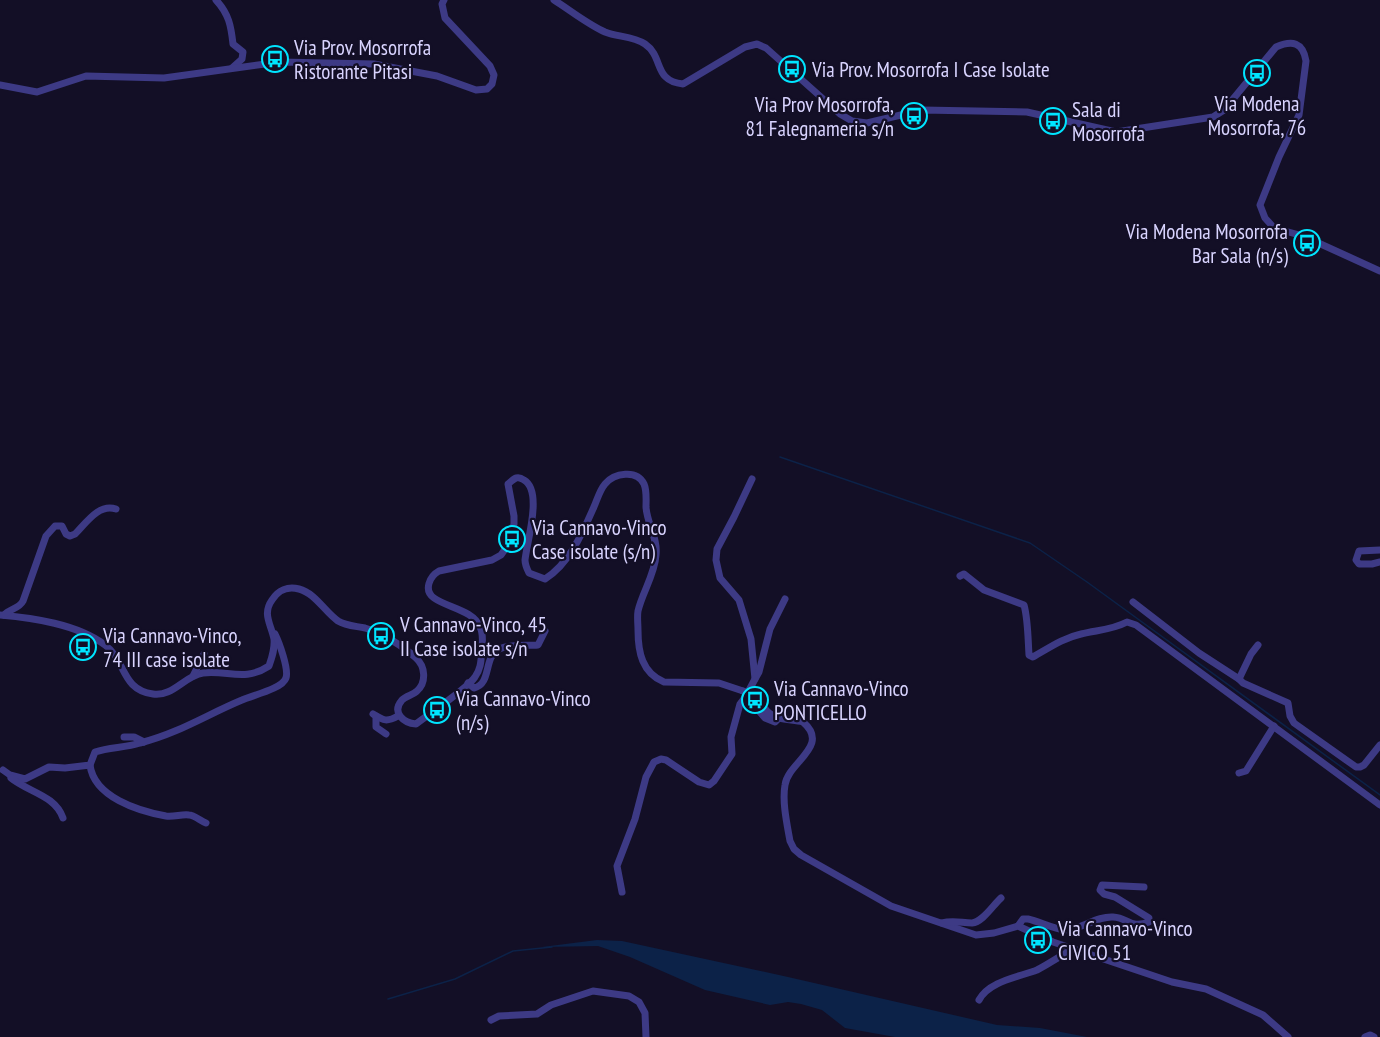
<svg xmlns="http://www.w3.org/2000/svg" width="1380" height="1037" font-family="'PT Sans Narrow',sans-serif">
  <rect width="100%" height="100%" fill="#130f26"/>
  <polygon fill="#0c2248" points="597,940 622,941 788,977 997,1025 1040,1028 1087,1037 895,1037 845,1028 822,1010 801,1004 788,1002 770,1005 705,990 630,957 598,946 542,947"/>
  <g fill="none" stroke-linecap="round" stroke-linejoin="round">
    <g stroke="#0c2248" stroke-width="1.5">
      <polyline points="780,457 1030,543 1087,582 1380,795"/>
      <polyline points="388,999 455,979 513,951 552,947"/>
    </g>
    <g stroke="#3d3a85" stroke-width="7">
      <path d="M216,0C229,14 231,26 233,44L243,52L242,59L232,68"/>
      <path d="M554,0C570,10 587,24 605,32C617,37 633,36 645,44C664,57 653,81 683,84L745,47L757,44L766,48L840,114L852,121L867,123L922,110L1027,112L1116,132L1213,117L1224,110L1276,47C1292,40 1303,42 1306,61L1299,115L1279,157L1260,205L1265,218L1274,228L1303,236L1380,271"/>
      <polyline points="0,85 37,92 86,76 164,78 280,62 374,64 437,76 476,90 487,89 492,84 494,75 490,66 445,18 442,4 444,0"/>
      <polyline points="752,479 734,517 717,549 716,560 720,578 739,600 751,639 755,679 746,696 765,718 775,722 778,719"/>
      <polyline points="1380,550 1359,551 1356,560 1359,564 1372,564 1380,562"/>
      <path d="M960,576L964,574L984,590L1024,605C1028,619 1028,640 1029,655L1033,657C1049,648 1063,638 1081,634C1097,630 1112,630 1127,622L1136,625L1380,805"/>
      <polyline points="1133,602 1199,653 1239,679"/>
      <path d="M0,615C33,618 77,624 105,645C126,660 121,690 153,694C173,697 184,676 203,673C228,670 245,682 269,666C272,657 275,649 274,639C271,624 262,614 272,600C278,590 288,586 299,589C315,593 325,612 338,621C346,626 356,626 365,628C382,633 403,646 416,658C425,666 427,682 417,691C413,695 406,696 402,700C391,713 404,723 416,724C430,713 467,689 475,677C481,669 481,660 482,650C482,642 484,635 480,627C473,610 448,608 434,598C423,590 430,576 439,571L492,560L501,555L508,545L514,524V516L508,484C514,479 517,475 524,480C543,491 527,541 525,560C525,565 527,569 529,573L545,579C569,564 582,534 593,509C597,501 599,491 605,484C614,473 637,469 644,484C647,491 646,500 646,507C647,524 658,538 656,555C655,574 642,593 638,611C637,617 638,624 638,630C638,652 642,673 664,682L719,683L743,691"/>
      <path d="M4,615C9,609 19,609 23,601L46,536L55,526H62L66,534L70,536L75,534C86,523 99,503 116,509"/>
      <polyline points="1258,645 1251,654 1239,679 1243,683 1288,703 1290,716 1294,723 1356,767 1360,767 1364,765 1380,745"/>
      <polyline points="193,676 204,654"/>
      <polyline points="755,679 759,672 770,629 785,599"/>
      <path d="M468,683L474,688C492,684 483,657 499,649C509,644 526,646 538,645L545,631"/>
      <path d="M752,694C760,699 762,707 769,713C778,721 792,719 803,722C831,746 788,762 785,785C782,802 787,824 790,841L794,849L801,855L891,906L976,935L994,933L1018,926L1053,942L1172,982L1206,989L1263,1015L1288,1037"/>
      <path d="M373,714C384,721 387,722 398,716"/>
      <polyline points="376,716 376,727 386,734"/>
      <polyline points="124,737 134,737 144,742"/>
      <path d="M90,765C94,797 138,811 166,816C174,817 182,814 189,815C194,815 201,821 206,823"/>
      <path d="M3,770L10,775L25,779L49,767L65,768L90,765L95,752C110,747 125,748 140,743C179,733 206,715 242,700C253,695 282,689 286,678C289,669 279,642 275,634"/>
      <polyline points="1239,773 1246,771 1274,726"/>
      <path d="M11,778C28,792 55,795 63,818"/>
      <polyline points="622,892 617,866 635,819 646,777 654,762 661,759 666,760 699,782 709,785 714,781 732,754 731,737 740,704 746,696"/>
      <path d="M942,923C953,920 962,923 972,923C983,922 993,905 1001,898"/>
      <path d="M1018,926L1023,919H1028C1038,921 1054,929 1064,930C1081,930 1096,916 1113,917C1129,918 1130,929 1149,922V918L1115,897L1104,894L1100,890L1102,885L1144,887"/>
      <path d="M979,1000C989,981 1019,977 1037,970C1049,964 1061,955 1074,949"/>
      <polyline points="491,1020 499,1016 537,1014 551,1005 593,991 629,996 639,1002 645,1013 646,1037"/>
      <polyline points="1365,1037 1370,1035 1374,1037"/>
    </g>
    <polyline stroke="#3d3a85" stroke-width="7" points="743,691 752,694"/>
  </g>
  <defs>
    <symbol id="bus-ring" viewBox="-11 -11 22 22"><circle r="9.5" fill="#130f26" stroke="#00e5ff" stroke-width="1.5"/><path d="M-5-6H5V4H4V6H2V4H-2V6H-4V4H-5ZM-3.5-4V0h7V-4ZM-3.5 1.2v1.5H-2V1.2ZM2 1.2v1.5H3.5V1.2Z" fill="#00e5ff"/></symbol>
  </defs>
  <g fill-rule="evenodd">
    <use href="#bus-ring" x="260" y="44" width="30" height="30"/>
    <use href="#bus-ring" x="777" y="54" width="30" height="30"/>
    <use href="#bus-ring" x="1242" y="58" width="30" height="30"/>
    <use href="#bus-ring" x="899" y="101" width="30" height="30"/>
    <use href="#bus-ring" x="1038" y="106" width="30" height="30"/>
    <use href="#bus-ring" x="1292" y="228" width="30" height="30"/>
    <use href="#bus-ring" x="497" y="524" width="30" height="30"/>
    <use href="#bus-ring" x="366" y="621" width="30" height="30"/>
    <use href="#bus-ring" x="68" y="632" width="30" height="30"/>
    <use href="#bus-ring" x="740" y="685" width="30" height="30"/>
    <use href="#bus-ring" x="422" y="695" width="30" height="30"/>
    <use href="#bus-ring" x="1023" y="925" width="30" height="30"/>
  </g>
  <g text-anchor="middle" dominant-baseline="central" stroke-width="4.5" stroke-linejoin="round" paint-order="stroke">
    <g font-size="21" fill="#d9d4ff" stroke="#130f26" text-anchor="start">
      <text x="294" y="47">Via Prov. Mosorrofa<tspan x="294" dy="24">Ristorante Pitasi</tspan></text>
      <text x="812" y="69">Via Prov. Mosorrofa I Case Isolate</text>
      <text x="1257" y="103" text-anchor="middle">Via Modena<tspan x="1257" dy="24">Mosorrofa, 76</tspan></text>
      <text x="894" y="104" text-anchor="end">Via Prov Mosorrofa,<tspan x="894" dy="24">81 Falegnameria s/n</tspan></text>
      <text x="1072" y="109">Sala di<tspan x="1072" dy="24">Mosorrofa</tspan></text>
      <text x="1288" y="231" text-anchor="end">Via Modena Mosorrofa<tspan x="1288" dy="24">Bar Sala (n/s)</tspan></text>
      <text x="532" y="527">Via Cannavo-Vinco<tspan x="532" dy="24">Case isolate (s/n)</tspan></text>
      <text x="400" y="624">V Cannavo-Vinco, 45<tspan x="400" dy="24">II Case isolate s/n</tspan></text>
      <text x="103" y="635">Via Cannavo-Vinco,<tspan x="103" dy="24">74 III case isolate</tspan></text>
      <text x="774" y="688">Via Cannavo-Vinco<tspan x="774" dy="24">PONTICELLO</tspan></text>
      <text x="456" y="698">Via Cannavo-Vinco<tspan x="456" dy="24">(n/s)</tspan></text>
      <text x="1058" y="928">Via Cannavo-Vinco<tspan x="1058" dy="24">CIVICO 51</tspan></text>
    </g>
  </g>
</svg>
